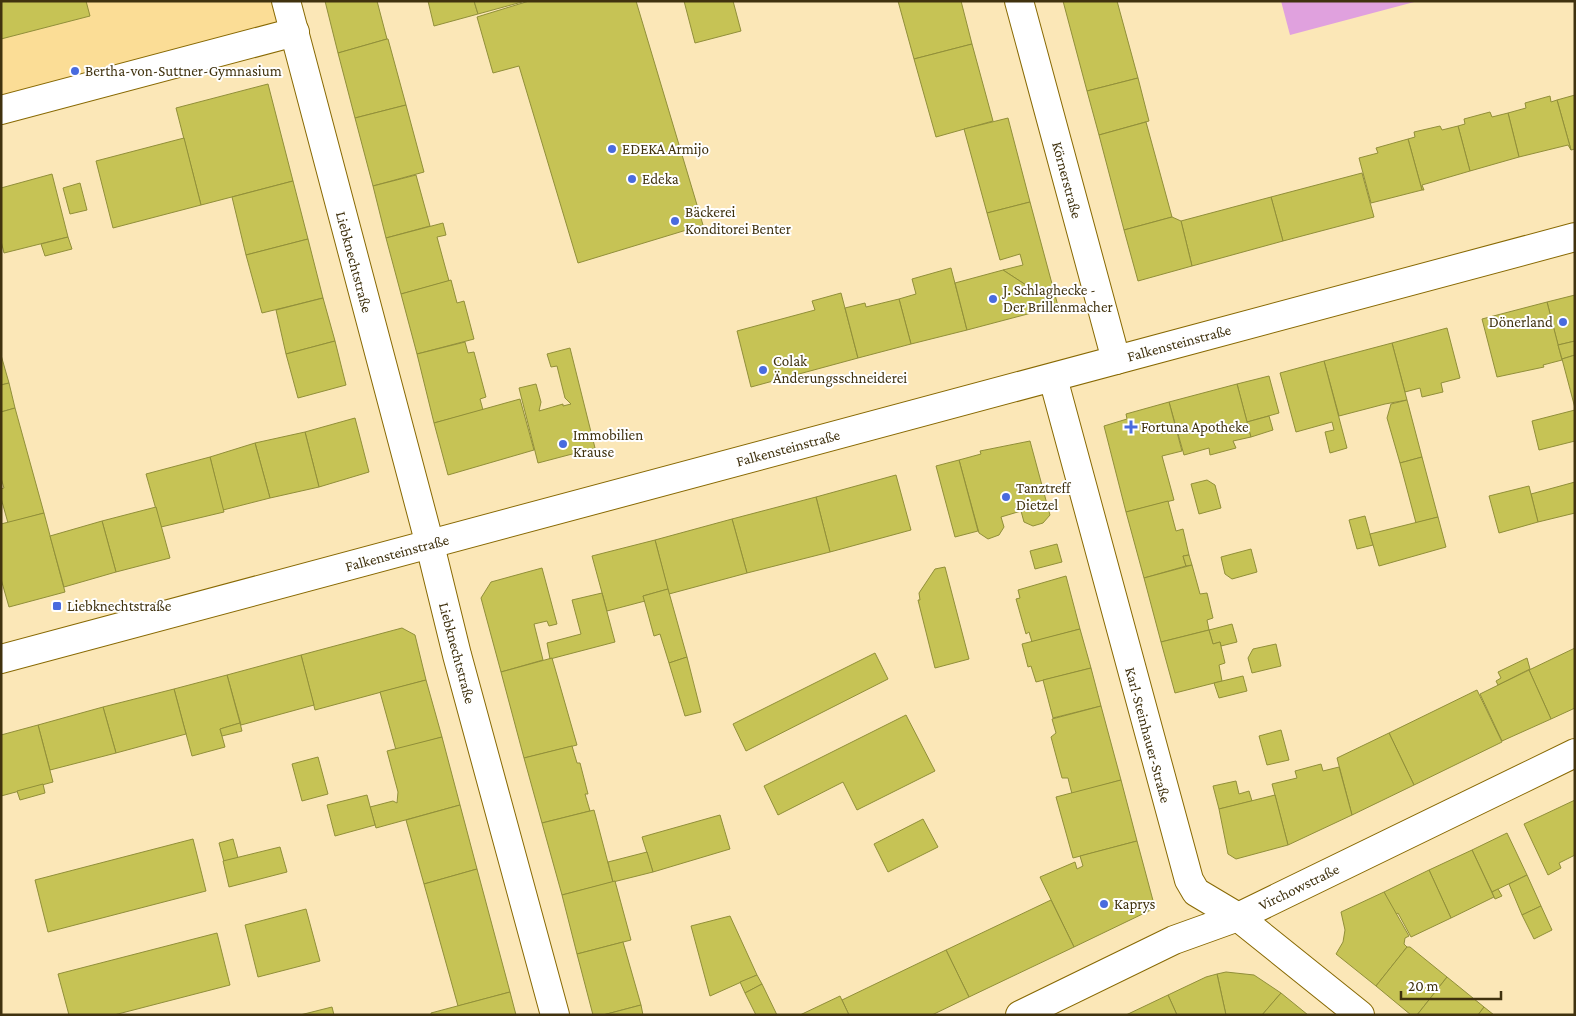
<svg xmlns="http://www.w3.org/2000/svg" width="1576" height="1016" font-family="'Crimson Pro',serif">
  <rect width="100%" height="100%" fill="#fbe7b7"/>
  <polygon fill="#fbdd96" points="1,1 286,1 295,32 1,110"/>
  <polygon fill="#e0a1de" points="1281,1 1418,1 1290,35"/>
  <g fill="#c6c355" stroke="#918f39">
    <polygon points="1,1 86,1 90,16 1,39"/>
    <polygon points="325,1 377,1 387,39 338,53"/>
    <polygon points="428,1 474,1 478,14 434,26"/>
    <polygon points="474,1 522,1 522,2 478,14"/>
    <polygon points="529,1 636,1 703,225 578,263 519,66 493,73 477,17"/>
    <polygon points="684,1 733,1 741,31 695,43"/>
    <polygon points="898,1 961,1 972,44 914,59"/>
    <polygon points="1063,1 1117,1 1138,78 1087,91"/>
    <polygon points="387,39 388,39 406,105 355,118 338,53"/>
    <polygon points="972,44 993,121 936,137 914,59"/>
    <polygon points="1138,78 1149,121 1099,135 1087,91"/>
    <polygon points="268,84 293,181 201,205 176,108"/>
    <polygon points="1575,95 1575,149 1571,150 1557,100"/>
    <polygon points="1550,96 1551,102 1557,100 1571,150 1568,145 1519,157 1508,113 1526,108 1525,103"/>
    <polygon points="406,105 424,172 373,186 355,118"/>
    <polygon points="1490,112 1492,117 1508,113 1519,157 1470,171 1458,126 1465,124 1464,119"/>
    <polygon points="1008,118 1030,202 987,213 964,129"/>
    <polygon points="1146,122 1172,217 1124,230 1099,135"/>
    <polygon points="1440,126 1442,130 1458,126 1470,171 1422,185 1424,190 1422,190 1408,139 1415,137 1414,132"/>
    <polygon points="184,138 201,205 113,228 96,161"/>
    <polygon points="1408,139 1422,190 1371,203 1359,158 1378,153 1376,148"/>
    <polygon points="1362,173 1374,217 1283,241 1271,197"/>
    <polygon points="52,174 68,237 4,253 1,241 1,188"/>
    <polygon points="416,175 430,226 386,238 373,186"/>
    <polygon points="293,181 308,239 246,255 232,197"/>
    <polygon points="80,183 87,210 70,214 63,188"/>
    <polygon points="1271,197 1283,241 1192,266 1181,221"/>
    <polygon points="1030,202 1058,306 1003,270 1023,265 1020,254 1000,260 987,213"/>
    <polygon points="1172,217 1181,221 1192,266 1138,281 1124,230"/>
    <polygon points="443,223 446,235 437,237 449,281 401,294 386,238"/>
    <polygon points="68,237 72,249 45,256 41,244"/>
    <polygon points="308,239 323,298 262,313 246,255"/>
    <polygon points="951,268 967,330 911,344 899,299 916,294 912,279"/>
    <polygon points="1003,270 1058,306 967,330 955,283"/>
    <polygon points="451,280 457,303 464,301 474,339 417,354 401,294"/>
    <polygon points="841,293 858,358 751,387 737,331 815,310 812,301"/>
    <polygon points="1575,295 1575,341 1558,345 1547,302"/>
    <polygon points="323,298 335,341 286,354 276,310"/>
    <polygon points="899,299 911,344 858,358 845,308 865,303 866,307"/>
    <polygon points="1547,302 1562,360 1543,365 1544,367 1497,377 1482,319"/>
    <polygon points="1447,328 1460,378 1441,383 1443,392 1422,397 1420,388 1405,392 1392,343"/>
    <polygon points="335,341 346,385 298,398 286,354"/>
    <polygon points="1575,341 1575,355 1562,359 1558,345"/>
    <polygon points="465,342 468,353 474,352 486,397 480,399 483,410 434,423 417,354"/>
    <polygon points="1392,343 1407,400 1385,404 1339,416 1324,361"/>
    <polygon points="570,348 595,448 538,463 519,388 536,384 541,402 539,411 563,404 563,406 571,404 565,398 557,366 551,367 547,354"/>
    <polygon points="1,355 9,383 1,385"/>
    <polygon points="1575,355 1575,408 1562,359"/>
    <polygon points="1324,361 1347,448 1330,453 1325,432 1334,430 1332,422 1296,432 1280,373"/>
    <polygon points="1269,376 1279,413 1247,422 1237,384"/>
    <polygon points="9,383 15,408 1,412 1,385"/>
    <polygon points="1237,384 1251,437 1233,441 1236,448 1210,455 1209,448 1184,455 1169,402"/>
    <polygon points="520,399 534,450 448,475 434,423"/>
    <polygon points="1407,400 1422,457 1400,463 1387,418 1391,404"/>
    <polygon points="1169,402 1182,451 1162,456 1174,500 1126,512 1104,426 1127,419 1126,414"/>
    <polygon points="15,408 44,513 8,523 1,498 1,489 4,488 1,478 1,412"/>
    <polygon points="1575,410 1575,441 1539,450 1532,421"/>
    <polygon points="1269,416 1273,430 1251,437 1247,422"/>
    <polygon points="355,418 369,472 319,487 305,432"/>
    <polygon points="305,432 319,487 270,498 255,443"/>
    <polygon points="1030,441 1050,515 1043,523 1033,526 1024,522 1021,511 1001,517 1004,527 999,535 988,539 979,533 959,460 981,454 980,451"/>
    <polygon points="255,443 270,498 223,510 210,457"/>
    <polygon points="210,457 224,512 161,527 146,474"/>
    <polygon points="1422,457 1438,517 1416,523 1400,463"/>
    <polygon points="959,460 978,531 955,537 936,466"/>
    <polygon points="896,475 911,530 830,552 816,497"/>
    <polygon points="1207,480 1215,485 1221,508 1199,514 1191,484"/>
    <polygon points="1575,482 1575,513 1538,522 1531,494"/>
    <polygon points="1529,486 1538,522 1499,533 1489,496"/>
    <polygon points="816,497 830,552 747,573 732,519"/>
    <polygon points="1168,501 1176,531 1183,529 1189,555 1183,556 1186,566 1144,578 1126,512"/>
    <polygon points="156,507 170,558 116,572 102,521"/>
    <polygon points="44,513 65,592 9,607 1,579 1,524"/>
    <polygon points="1365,516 1373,545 1357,549 1349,520"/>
    <polygon points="1438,517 1446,547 1379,566 1370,534"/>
    <polygon points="732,519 747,573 669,594 655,540"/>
    <polygon points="102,521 116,572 64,587 50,536"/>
    <polygon points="655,540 668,589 643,596 645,601 607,611 592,556"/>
    <polygon points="1057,544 1062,562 1035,569 1030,551"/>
    <polygon points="1251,549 1257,572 1232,579 1225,574 1221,557"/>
    <polygon points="1189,555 1192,565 1186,566 1183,556"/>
    <polygon points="1192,565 1200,594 1207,593 1213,618 1207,620 1209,630 1161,642 1144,578"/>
    <polygon points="945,567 969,659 935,668 918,600 920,600 919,593 935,569"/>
    <polygon points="542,568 557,624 549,626 547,621 534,624 543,660 501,672 481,598 491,582"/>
    <polygon points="1066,576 1080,629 1032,642 1029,632 1026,634 1016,599 1020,598 1018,590"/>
    <polygon points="668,589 687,657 669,663 660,634 654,636 643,596"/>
    <polygon points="602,593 615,642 550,659 547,643 581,634 572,600"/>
    <polygon points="1232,624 1237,642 1221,646 1220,642 1213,644 1209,630"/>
    <polygon points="402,628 415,635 426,680 315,710 301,655"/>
    <polygon points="1080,629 1091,668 1036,682 1031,666 1028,667 1022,644"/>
    <polygon points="1209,630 1213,644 1220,642 1225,663 1219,665 1222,681 1175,693 1161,642"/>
    <polygon points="1276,644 1281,666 1252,673 1248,658 1253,649"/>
    <polygon points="1575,648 1575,708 1551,719 1529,670"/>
    <polygon points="875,653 888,679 746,751 733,724"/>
    <polygon points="301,655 314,705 241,725 227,675"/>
    <polygon points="687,657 701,712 685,716 669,663"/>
    <polygon points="552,658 577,745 524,758 501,672"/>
    <polygon points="1527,658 1530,669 1498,685 1496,681 1501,678 1498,672"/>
    <polygon points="1091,668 1101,706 1053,718 1043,680"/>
    <polygon points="1529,670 1551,719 1502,741 1480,694"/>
    <polygon points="227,675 240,723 220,729 225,747 192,756 174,689"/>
    <polygon points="1243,676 1247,691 1219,698 1214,683"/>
    <polygon points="426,680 442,737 396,750 380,692"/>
    <polygon points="174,689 186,734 116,753 103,707"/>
    <polygon points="1477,690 1502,742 1414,785 1389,733"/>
    <polygon points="1101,706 1121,780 1072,794 1068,778 1062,778 1051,737 1056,733 1052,719"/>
    <polygon points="103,707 116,753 50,770 38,725"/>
    <polygon points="906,715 935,771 857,810 843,782 778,815 764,786"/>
    <polygon points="240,723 242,731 222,736 220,729"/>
    <polygon points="38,725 53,782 1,796 1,735"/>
    <polygon points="1281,730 1289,760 1267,765 1259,736"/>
    <polygon points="1389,733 1414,785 1352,815 1337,758"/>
    <polygon points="442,737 460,805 376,828 370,807 393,801 397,803 398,792 387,751"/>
    <polygon points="572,746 577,763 580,763 588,794 585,794 590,811 542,823 524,758"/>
    <polygon points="318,757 328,794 302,801 292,764"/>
    <polygon points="1321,764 1323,771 1339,767 1352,815 1288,845 1272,784 1297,778 1295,771"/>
    <polygon points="1121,780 1137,841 1073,858 1056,797"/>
    <polygon points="1236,781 1239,794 1249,791 1252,801 1219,809 1213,786"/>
    <polygon points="43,784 45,793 20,800 17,791"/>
    <polygon points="367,795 375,825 335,836 327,805"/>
    <polygon points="1275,795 1288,845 1236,859 1228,854 1219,809"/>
    <polygon points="1575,800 1575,855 1559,863 1561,868 1548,875 1524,824"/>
    <polygon points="460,805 477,869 424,884 406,820"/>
    <polygon points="594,810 613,882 562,895 542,823"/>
    <polygon points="720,815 730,849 653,872 642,837"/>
    <polygon points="923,819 938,847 888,872 874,844"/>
    <polygon points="1507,833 1527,875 1492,892 1472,850"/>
    <polygon points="193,839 206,891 48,932 35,880"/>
    <polygon points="233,839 238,858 224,862 219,843"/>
    <polygon points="1137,841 1155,908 1074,947 1040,877 1075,862 1077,869 1083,866 1080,856"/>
    <polygon points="280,847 287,872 229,887 223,861"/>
    <polygon points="1472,850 1494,897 1451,918 1429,870"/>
    <polygon points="647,852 653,872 613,882 608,862"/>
    <polygon points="477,869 510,992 458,1006 424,884"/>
    <polygon points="1429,870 1451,918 1411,937 1398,913 1395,915 1384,892"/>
    <polygon points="1527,875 1541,906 1522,915 1509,884"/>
    <polygon points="615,881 631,940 577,954 562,895"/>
    <polygon points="1498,889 1502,896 1495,899 1492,892"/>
    <polygon points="1384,892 1409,936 1405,938 1404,944 1407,947 1376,986 1336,954 1343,942 1345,930 1341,912"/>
    <polygon points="1051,900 1074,947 969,997 946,950"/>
    <polygon points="1541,906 1552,930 1534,939 1522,915"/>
    <polygon points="306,909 320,961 258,977 245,925"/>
    <polygon points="730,916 757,975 710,996 691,926"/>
    <polygon points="217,933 230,985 114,1015 69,1015 58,974"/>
    <polygon points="623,942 641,1005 603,1015 593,1015 577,954"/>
    <polygon points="1407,947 1410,947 1447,977 1417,1015 1411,1015 1376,986"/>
    <polygon points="946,950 969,997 932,1015 849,1015 842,1000"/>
    <polygon points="1226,972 1254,975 1281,993 1262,1015 1226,1015 1217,974"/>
    <polygon points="1217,974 1226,1015 1177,1015 1168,995 1206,977"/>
    <polygon points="757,975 762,984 745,993 740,982"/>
    <polygon points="1447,977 1484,1007 1478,1015 1417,1015"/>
    <polygon points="762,984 777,1015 756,1015 745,993"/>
    <polygon points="510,992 516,1015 431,1015 431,1013"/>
    <polygon points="1281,993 1308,1015 1262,1015"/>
    <polygon points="1168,995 1177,1015 1126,1015"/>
    <polygon points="840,996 849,1015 800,1015"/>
    <polygon points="641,1005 643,1015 603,1015"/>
    <polygon points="332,1007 334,1015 300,1015"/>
    <polygon points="1484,1007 1494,1015 1478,1015"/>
  </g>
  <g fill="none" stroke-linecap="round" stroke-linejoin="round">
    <defs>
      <g id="minor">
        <polyline points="1019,1 1116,360"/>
        <polyline points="1,110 295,32"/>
        <polyline points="1053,378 1189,880 1196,892 1238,917 1360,1015"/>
        <polyline points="430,545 457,655 555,1015"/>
        <polyline points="1020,1015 1174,940 1238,917 1575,753"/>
      </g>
      <g id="tertiary">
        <polyline points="286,1 430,545"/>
        <polyline points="1,659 1575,237"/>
      </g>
    </defs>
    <use href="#minor" stroke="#886903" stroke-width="30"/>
    <use href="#tertiary" stroke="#886903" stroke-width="30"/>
    <use href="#minor" stroke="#fff" stroke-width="28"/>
    <use href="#tertiary" stroke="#fff" stroke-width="28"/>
  </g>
  <g fill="#496bde" stroke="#fff" stroke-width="2">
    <circle cx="75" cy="71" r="5"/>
    <circle cx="612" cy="149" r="5"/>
    <circle cx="632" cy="179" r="5"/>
    <circle cx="675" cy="221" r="5"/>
    <circle cx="993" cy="299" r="5"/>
    <circle cx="1563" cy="322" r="5"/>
    <circle cx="763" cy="370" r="5"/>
    <path d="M1128.5 419.5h5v5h5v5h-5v5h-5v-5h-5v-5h5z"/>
    <circle cx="563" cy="444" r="5"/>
    <circle cx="1006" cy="497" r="5"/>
    <rect x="52" y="601" width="10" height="10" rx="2.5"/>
    <circle cx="1104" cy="904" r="5"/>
  </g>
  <g text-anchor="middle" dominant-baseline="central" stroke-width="4" stroke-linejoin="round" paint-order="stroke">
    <g font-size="15" fill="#40320f" stroke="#fff" text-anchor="start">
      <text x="85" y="71">Bertha-von-Suttner-Gymnasium</text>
      <text x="622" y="149">EDEKA Armijo</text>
      <text x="642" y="179">Edeka</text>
      <text x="685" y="212">Bäckerei<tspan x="685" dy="17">Konditorei Benter</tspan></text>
      <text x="1003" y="290">J. Schlaghecke -<tspan x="1003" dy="17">Der Brillenmacher</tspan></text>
      <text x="1553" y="322" text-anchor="end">Dönerland</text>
      <text x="773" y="361">Colak<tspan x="773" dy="17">Änderungsschneiderei</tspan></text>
      <text x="1141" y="427">Fortuna Apotheke</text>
      <text x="573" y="435">Immobilien<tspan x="573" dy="17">Krause</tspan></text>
      <text x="1016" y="488">Tanztreff<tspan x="1016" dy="17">Dietzel</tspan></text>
      <text x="67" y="606">Liebknechtstraße</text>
      <text x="1114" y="904">Kaprys</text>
    </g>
    <g font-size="15" fill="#40320f" stroke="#fff">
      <text transform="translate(1067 180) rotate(75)">Körnerstraße</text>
      <text transform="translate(354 262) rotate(75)">Liebknechtstraße</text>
      <text transform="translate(1179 343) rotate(-15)">Falkensteinstraße</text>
      <text transform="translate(788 448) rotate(-15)">Falkensteinstraße</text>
      <text transform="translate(397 553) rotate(-15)">Falkensteinstraße</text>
      <text transform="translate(457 653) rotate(75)">Liebknechtstraße</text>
      <text transform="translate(1148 735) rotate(75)">Karl-Steinhauer-Straße</text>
      <text transform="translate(1299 887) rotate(-26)">Virchowstraße</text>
    </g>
  </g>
  <rect width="1576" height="1016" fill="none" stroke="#40320f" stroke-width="5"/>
  <path d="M1401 991v8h100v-8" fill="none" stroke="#40320f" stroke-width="2.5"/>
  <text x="1408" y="991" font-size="15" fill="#40320f" stroke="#ffffff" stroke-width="4" paint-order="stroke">20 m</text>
</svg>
